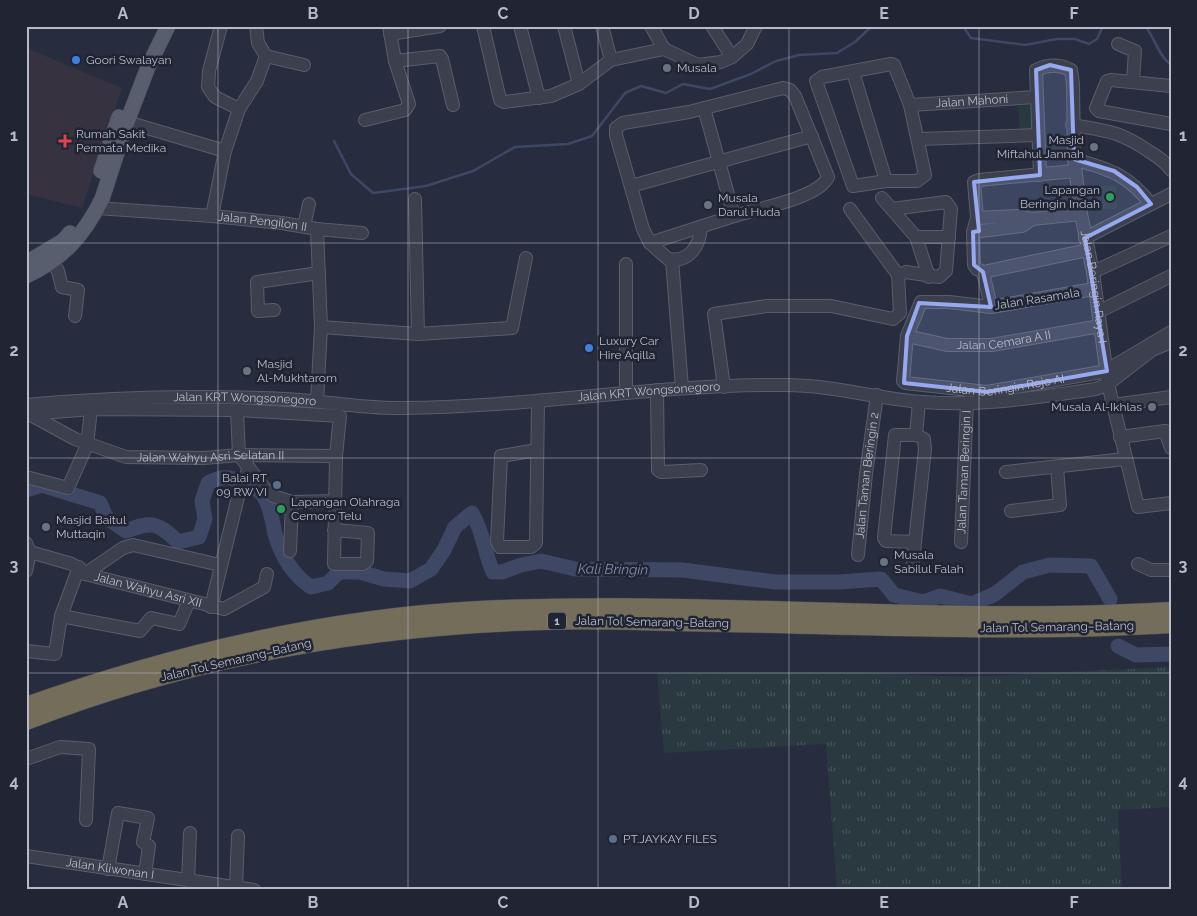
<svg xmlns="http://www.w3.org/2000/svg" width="1197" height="916" font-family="Raleway,sans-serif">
  <defs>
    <pattern id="grass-tufts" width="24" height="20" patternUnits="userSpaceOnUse" patternTransform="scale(1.25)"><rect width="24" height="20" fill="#29393f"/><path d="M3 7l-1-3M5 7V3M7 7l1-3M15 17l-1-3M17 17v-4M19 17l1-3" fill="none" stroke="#465459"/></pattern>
  </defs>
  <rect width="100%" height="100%" fill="#272d3e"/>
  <polygon fill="#36323f" points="26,48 122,88 82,208 26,194"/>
  <polygon fill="url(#grass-tufts)" points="1171,667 1171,807 1118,810 1122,890 837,890 826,744 664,753 657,673 849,672 967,677"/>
  <g fill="#29393f">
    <polygon points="1033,105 1034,131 1020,132 1018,106"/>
    <polygon points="1102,186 1116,186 1117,209 1103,209"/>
  </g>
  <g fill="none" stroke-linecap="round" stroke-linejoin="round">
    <g stroke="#3e4865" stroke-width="2.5">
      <polyline points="963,26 971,38 1025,45 1057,39 1075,39 1089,44 1097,39 1103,26"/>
      <path d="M1145,26C1155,38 1158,55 1171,65"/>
      <polyline points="334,141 351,174 373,193 426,186 473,171 515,147 568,144 592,136 625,93 641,86 666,93 683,84 710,89 751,74 776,61 799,55 837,53 855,42 872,26"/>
    </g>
    <g stroke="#3e4865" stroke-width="15">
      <path d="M26,490L42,485L100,503L106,517L126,531C152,521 157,522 178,542L199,537L205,519L202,501L208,483C212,481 218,478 222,478C234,476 257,486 264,497C271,508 272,521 275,534C281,555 293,575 311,587L328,583L339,572H360L384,579L410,581L431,569L444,550L455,527L472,513C484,533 484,552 493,572H502L521,565L541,561L575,569L683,570L775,582H839L881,579L894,595L923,602L940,596L972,604L995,594L1023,572L1050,565L1091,566L1110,599"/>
      <polyline points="1118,646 1136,655 1171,654"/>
    </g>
    <defs>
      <g id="minor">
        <polyline points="221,26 209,71 208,87 215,97 239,109"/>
        <polyline points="256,26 258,43 266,56"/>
        <polyline points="483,26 500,100 504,102 551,96 579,84 611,60 664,49 698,65 721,62 732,57 747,44 756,26"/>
        <polyline points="520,26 539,98"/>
        <polyline points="564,26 579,84"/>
        <polyline points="602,26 611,60"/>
        <polyline points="651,26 664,49"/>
        <polyline points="712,26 732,57"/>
        <polyline points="390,34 440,26"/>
        <polyline points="1118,44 1135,51 1133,81"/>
        <polyline points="266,56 304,65"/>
        <polyline points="395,61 440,56 442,59 453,105"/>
        <polygon points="891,64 894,65 910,105 925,175 917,181 886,181 853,186 816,81 822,77"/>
        <polyline points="853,72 886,181"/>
        <polyline points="1171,86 1111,80 1107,81 1096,108 1099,111 1171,124"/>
        <path id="s1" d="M910,105L1036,97"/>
        <polyline points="365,120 405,110 409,104 395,61 389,26"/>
        <polyline points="127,122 225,151"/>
        <path d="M1072,125C1108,131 1119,131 1150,152C1158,157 1166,162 1171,170"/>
        <polyline points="919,139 1037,135"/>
        <path d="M1074,159C1110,170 1126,173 1151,204"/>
        <path id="s2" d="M1040,175L1036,70C1048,64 1059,64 1071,70L1073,84L1074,159L1081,214L1093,272L1108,384L1138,507L1171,503"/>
        <polyline points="631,186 812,136"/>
        <polyline points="882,198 916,237 929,277"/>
        <polyline points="415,199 418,334"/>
        <path id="s3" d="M97,208L212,216L282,223L317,229L321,327L317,400"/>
        <polyline points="850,209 898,275"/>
        <polyline points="212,216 225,151 239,109 257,81 266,56"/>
        <polyline points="977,218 1018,216 1032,219 1081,214"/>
        <polyline points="304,226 309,204"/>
        <path d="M701,227C700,246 689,263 668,259L650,243L643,229L616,135V128L623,123L689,112L783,88L790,90L795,96L828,177C819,198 756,209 734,216"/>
        <polyline points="317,229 362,233"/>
        <polyline points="973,232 1022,226 1032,219"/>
        <polyline points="916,237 949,237"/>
        <polyline points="1085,238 1171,194"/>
        <polyline points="650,243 734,216 704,108"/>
        <polyline points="672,260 682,388"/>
        <polyline points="53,262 58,271 62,287 78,290 75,316"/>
        <polyline points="983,272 977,269 974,265 973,232 977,218 974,182 979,180 1075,171"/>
        <polyline points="983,272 1088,250"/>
        <polyline points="983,272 991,307"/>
        <polyline points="1093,272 1171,236"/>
        <path id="s4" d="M1094,289L991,307L949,302H921L907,336L903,381L905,383L987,392L1107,371"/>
        <polyline points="274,310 258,311 257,282 319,273"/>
        <polyline points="1098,312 1171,276"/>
        <polyline points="321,327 418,334 512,328 526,258"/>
        <path id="s5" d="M907,336L947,345H992L1100,326"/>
        <polyline points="1107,370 1171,332"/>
        <polyline points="724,387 714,314 767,306 831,306 893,319 900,313 898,275 906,272 939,277 946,271 951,209 946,202 892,209"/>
        <polyline points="657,390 658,470 661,472 701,470"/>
        <polyline points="626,392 626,264"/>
        <path id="s6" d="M26,405C112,397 199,395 285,399C324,401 364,409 403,408C531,407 658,384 785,385C833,385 877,399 924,402C982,407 1039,397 1096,389L1108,384L1152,350L1171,342"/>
        <polyline points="1113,405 1171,397"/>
        <polyline points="237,410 239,455 266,490 273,496 292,502 335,501"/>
        <path id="s7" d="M29,414L75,439L126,457L204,458L239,455L336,456"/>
        <polyline points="30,414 91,409 237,410 340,416 336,456 334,564 363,564 367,561 368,533 334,530"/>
        <polyline points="916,435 895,435 884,538 886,541 915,542 925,449 924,439 916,435 919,402"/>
        <polyline points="1120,437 1165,431 1171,448"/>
        <polyline points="537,450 501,456 497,541 500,547 531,547 536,543 538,402"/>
        <polyline points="1006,472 1125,459"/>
        <polyline points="26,477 68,488 87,445 91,409"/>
        <polyline points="1011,511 1060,505 1057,467"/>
        <path id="s8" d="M961,542L967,402"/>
        <polyline points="26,543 30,552 72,564 84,572"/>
        <polyline points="290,551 292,502"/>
        <path id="s9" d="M858,555L866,474L877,395"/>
        <polyline points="913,563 915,542"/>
        <polyline points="1138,564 1151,570 1171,570"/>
        <polyline points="26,571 30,552"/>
        <path id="s10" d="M85,574L224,609L264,587L267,574"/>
        <polyline points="85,574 123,548 133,545 220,565"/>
        <polyline points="211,607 240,489 249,468"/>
        <polyline points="61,616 140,631 151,618 179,624 189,601"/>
        <polyline points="26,651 55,654 61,616 79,567"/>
        <polyline points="26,759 60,747 89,749 86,820"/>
        <path id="s11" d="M26,856L254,890"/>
        <polyline points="108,869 118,813 148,818 143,842 149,846 145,874"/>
        <polyline points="188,881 190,833"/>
        <polyline points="236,887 238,836"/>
      </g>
      <g id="major">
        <polyline points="101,171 119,117"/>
        <polyline points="26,263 63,241 70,233"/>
        <path d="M26,276C63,259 84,235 102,199L127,122L148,67L168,26"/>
      </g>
      <g id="highway">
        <path d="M26,706C173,655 323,618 479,610C710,599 941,625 1171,611"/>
        <path d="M26,721C191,657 366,626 543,621C586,619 628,621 671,622C837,624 1005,634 1171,624"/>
      </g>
    </defs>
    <use href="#minor" stroke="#595d6c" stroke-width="14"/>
    <use href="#major" stroke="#444857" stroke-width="16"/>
    <use href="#highway" stroke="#464a59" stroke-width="19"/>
    <use href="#minor" stroke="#3b3f4e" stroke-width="12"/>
    <use href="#major" stroke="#595e6e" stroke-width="15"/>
    <use href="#highway" stroke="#736d59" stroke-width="18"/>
  </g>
  <path fill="#95a8f0" fill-opacity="0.2" stroke="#95a8f0" stroke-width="4" stroke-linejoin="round" d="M1050,65L1071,70L1074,159L1114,171L1137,187L1151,204L1085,238L1107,371L987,392L904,383L907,336L919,303L991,307L983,272L974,265L973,232L979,231L974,182L1040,175L1036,70Z"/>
  <path fill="none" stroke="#b7bbc9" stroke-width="1" stroke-opacity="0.55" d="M218,26V890M408,26V890M598,26V890M789,26V890M979,26V890M26,243H1171M26,458H1171M26,673H1171"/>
  <g fill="#3f7fe0" stroke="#202433" stroke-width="2">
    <circle cx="76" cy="60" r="5"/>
    <circle cx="589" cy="348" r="5"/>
  </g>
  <g fill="#6b7280" stroke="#202433" stroke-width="2">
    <circle cx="667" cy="68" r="5"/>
    <circle cx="1094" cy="147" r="5"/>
    <circle cx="708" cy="205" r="5"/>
    <circle cx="247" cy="371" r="5"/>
    <circle cx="1152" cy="407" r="5"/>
    <circle cx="46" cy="527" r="5"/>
    <circle cx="884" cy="562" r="5"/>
  </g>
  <path fill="#e0444e" stroke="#202433" stroke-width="2" d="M62.5 133.5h5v5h5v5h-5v5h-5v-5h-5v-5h5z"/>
  <g fill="#2e9e5b" stroke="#202433" stroke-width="2">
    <circle cx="1110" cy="197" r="5"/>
    <circle cx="281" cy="509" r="5"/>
  </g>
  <g fill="#5c6f8a" stroke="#202433" stroke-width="2">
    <circle cx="277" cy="485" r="5"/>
    <circle cx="613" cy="839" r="5"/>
  </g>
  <g text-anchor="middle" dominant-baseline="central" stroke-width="5" stroke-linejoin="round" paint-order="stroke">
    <rect fill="#202433" stroke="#8a8e9c" stroke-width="1" x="548" y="612.5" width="18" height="17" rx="4"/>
    <g font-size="11" font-weight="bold" fill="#b7bbc9">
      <text x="557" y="621">1</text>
    </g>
    <g font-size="12" fill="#b7bbc9" stroke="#202433" text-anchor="start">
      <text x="86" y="60">Goori Swalayan</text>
      <text x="677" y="68">Musala</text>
      <text x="76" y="134">Rumah Sakit<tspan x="76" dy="14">Permata Medika</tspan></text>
      <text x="1084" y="140" text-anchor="end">Masjid<tspan x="1084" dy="14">Miftahul Jannah</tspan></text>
      <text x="1100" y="190" text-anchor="end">Lapangan<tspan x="1100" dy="14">Beringin Indah</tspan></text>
      <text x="718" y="198">Musala<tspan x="718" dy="14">Darul Huda</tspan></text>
      <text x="599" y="341">Luxury Car<tspan x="599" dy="14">Hire Aqilla</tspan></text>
      <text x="257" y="364">Masjid<tspan x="257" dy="14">Al-Mukhtarom</tspan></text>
      <text x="1142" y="407" text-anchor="end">Musala Al-Ikhlas</text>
      <text x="267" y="478" text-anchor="end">Balai RT<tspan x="267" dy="14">09 RW VI</tspan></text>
      <text x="291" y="502">Lapangan Olahraga<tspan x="291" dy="14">Cemoro Telu</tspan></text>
      <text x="56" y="520">Masjid Baitul<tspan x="56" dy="14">Muttaqin</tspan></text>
      <text x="894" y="555">Musala<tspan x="894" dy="14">Sabilul Falah</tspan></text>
      <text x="623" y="839">PT.JAYKAY FILES</text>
    </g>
    <g font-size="12" fill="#b7bbc9" stroke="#202433">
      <text stroke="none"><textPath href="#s1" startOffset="62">Jalan Mahoni</textPath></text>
      <text stroke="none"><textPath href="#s3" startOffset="166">Jalan Pengilon II</textPath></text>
      <text stroke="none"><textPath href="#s2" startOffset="360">Jalan Beringin Raya I</textPath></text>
      <text transform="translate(1037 299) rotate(-9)">Jalan Rasamala</text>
      <text stroke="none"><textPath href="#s5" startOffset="98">Jalan Cemara A II</textPath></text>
      <text stroke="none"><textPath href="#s4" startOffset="361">Jalan Beringin Rejo AI</textPath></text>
      <text stroke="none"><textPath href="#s6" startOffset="624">Jalan KRT Wongsonegoro</textPath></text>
      <text stroke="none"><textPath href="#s6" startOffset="219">Jalan KRT Wongsonegoro</textPath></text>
      <text stroke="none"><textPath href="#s7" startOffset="191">Jalan Wahyu Asri Selatan II</textPath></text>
      <text stroke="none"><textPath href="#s8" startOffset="70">Jalan Taman Beringin I</textPath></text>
      <text stroke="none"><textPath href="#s9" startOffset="80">Jalan Taman Beringin 2</textPath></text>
      <text stroke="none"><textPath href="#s10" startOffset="65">Jalan Wahyu Asri XII</textPath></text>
      <text transform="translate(652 622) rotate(1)">Jalan Tol Semarang–Batang</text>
      <text transform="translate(1057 627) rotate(-1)">Jalan Tol Semarang–Batang</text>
      <text transform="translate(236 660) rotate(-13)">Jalan Tol Semarang–Batang</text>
      <text stroke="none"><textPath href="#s11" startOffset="85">Jalan Kliwonan I</textPath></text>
    </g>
    <g font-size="14" font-style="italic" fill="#818dae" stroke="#202433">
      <text transform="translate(613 569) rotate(1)">Kali Bringin</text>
    </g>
  </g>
  <rect width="1197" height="916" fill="none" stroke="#202433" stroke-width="55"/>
  <rect x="28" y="28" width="1142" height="860" fill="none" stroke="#b7bbc9" stroke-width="2"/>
  <g font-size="16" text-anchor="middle" font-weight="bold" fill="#b7bbc9">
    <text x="123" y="19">A</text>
    <text x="313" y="19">B</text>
    <text x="503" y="19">C</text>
    <text x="694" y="19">D</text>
    <text x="884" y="19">E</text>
    <text x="1074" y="19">F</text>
    <text x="14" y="141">1</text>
    <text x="1183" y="141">1</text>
    <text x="14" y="356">2</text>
    <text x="1183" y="356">2</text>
    <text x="14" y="571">3</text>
    <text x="1183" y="571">3</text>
    <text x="14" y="787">4</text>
    <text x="1183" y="787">4</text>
    <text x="123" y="908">A</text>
    <text x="313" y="908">B</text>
    <text x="503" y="908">C</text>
    <text x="694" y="908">D</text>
    <text x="884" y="908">E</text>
    <text x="1074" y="908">F</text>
  </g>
</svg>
